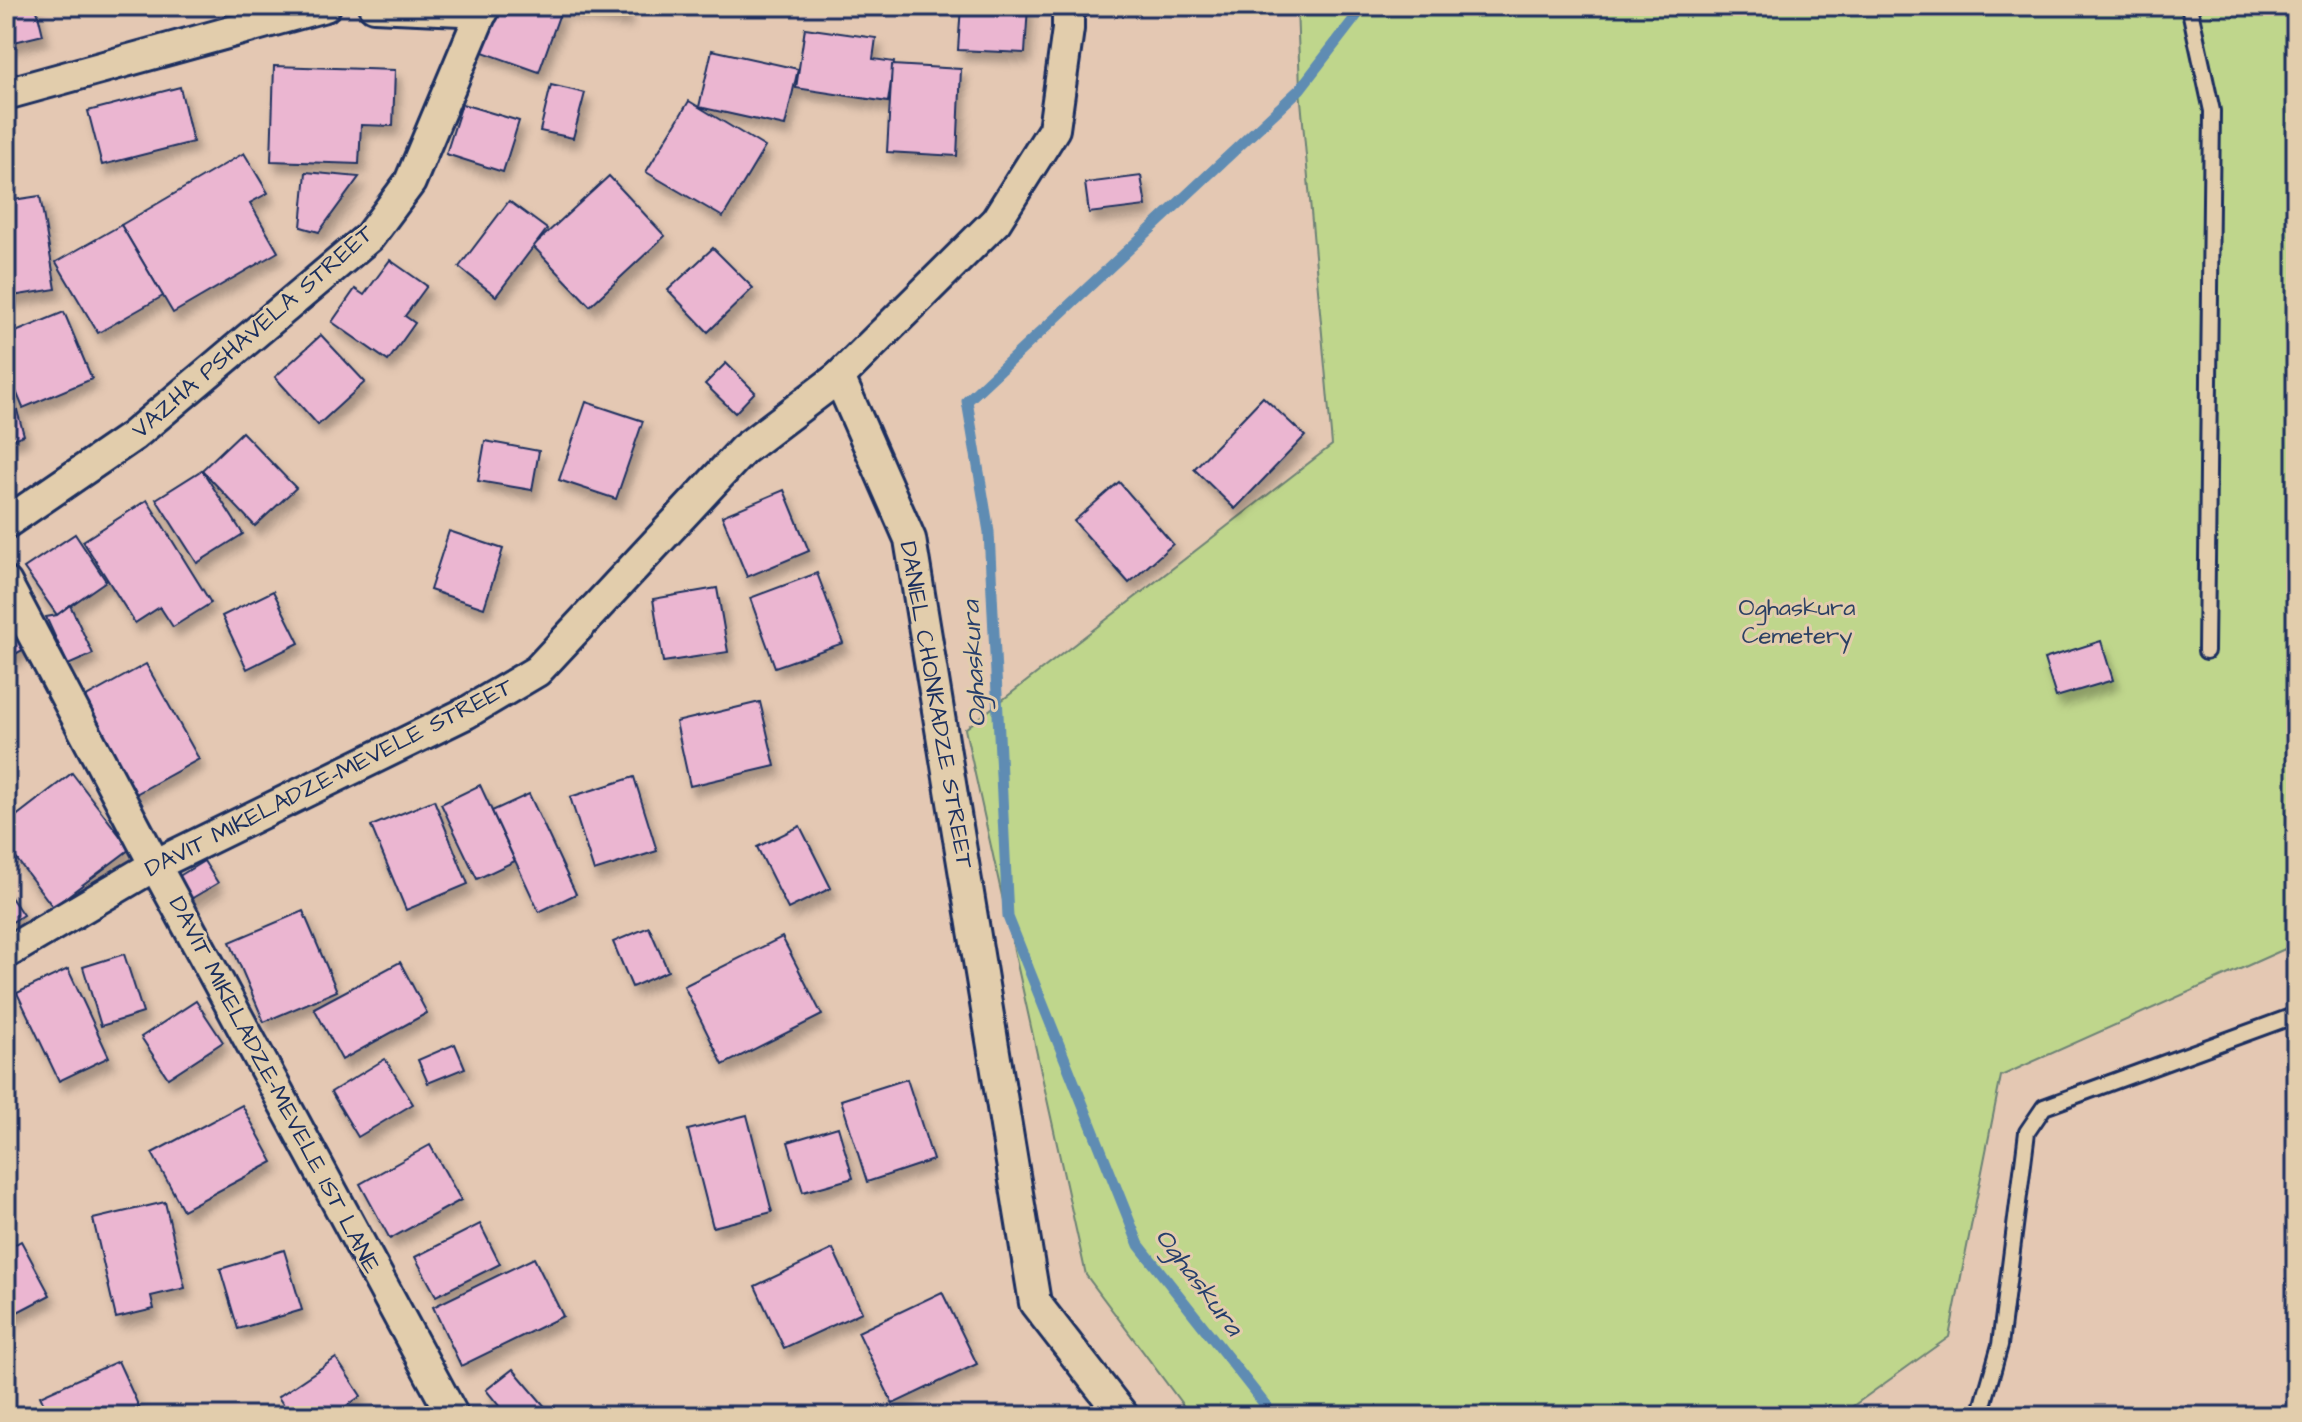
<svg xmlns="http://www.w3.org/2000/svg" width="2302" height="1422" font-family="'Architects Daughter',sans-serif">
  <defs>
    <filter id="shadow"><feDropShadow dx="5" dy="9" stdDeviation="4" flood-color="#0004"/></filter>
  </defs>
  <rect width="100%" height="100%" fill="#e4c8b3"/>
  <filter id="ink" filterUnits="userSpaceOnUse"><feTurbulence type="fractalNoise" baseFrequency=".0125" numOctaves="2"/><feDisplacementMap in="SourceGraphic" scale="16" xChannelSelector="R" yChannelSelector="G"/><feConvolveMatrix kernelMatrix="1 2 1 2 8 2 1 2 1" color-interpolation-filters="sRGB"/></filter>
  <g filter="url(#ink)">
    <polygon fill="#bfd68c" stroke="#6d8275" stroke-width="2" points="1297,6 2296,6 2296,944 2001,1076 1949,1337 1839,1416 1191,1416 1086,1275 965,729 1332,445 1300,89"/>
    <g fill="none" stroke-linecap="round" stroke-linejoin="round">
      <polyline stroke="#5e8cb3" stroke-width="11" points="1274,1416 1139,1245 1008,917 989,532 967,401 1300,89 1364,6"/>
    </g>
    <g fill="#ebb6d1" stroke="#1b2f5e" stroke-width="2" filter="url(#shadow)">
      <polygon points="6,6 36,6 43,35 6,44"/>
      <polygon points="493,6 541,6 560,13 539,72 477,50"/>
      <polygon points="546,6 627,6 626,17"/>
      <polygon points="961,6 1028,6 1025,53 958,50"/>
      <polygon points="805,28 876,38 873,59 894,62 888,102 796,88"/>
      <polygon points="712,50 798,69 785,126 699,107"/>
      <polygon points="892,65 961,69 957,156 887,152"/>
      <polygon points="274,66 395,70 393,126 361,125 359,164 271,161"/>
      <polygon points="551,85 585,93 573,138 540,131"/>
      <polygon points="180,87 193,142 102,165 88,111"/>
      <polygon points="689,101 765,147 723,217 646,172"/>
      <polygon points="462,104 519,121 503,172 446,154"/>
      <polygon points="244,153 268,193 250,203 278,252 173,313 121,225"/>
      <polygon points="306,172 359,177 319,232 301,227"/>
      <polygon points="609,176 665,236 590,306 533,246"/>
      <polygon points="1141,176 1146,206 1089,213 1085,183"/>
      <polygon points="40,196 56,289 6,297 6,201"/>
      <polygon points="509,201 547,229 496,296 459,267"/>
      <polygon points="121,225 163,296 98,333 56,262"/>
      <polygon points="713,248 753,288 708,332 668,290"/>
      <polygon points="390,260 427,286 405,316 415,323 388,361 332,322 355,289 364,295"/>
      <polygon points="64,312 92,379 23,408 6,367 6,336"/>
      <polygon points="321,335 365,382 318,425 275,377"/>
      <polygon points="726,363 755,392 735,413 705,384"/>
      <polygon points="11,389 24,435 6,441 6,390"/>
      <polygon points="1263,397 1305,436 1235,509 1194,469"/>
      <polygon points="586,402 643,421 616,499 559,480"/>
      <polygon points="242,432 296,488 255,526 202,470"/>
      <polygon points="485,441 539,451 532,490 478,481"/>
      <polygon points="202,470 243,534 197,563 156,499"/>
      <polygon points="1119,482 1173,544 1129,583 1074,521"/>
      <polygon points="784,490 809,551 747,577 722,516"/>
      <polygon points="147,500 211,603 173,627 160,607 135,623 83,541"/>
      <polygon points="449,531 503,549 484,608 430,590"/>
      <polygon points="75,534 106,581 57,615 24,568"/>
      <polygon points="817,573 843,643 775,667 750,598"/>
      <polygon points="717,588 728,652 663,662 653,599"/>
      <polygon points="273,591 299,643 247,669 222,616"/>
      <polygon points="70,605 93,654 68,665 46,617 57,615"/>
      <polygon points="6,608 28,647 6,659"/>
      <polygon points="2101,641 2113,680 2056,697 2044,659"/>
      <polygon points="146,664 199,759 134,795 81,700"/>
      <polygon points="760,702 775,766 690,786 676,722"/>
      <polygon points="72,773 130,849 53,907 6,845 6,824"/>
      <polygon points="634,777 657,851 594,871 570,797"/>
      <polygon points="480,785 515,861 477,879 441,804"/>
      <polygon points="529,794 576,894 539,912 492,811"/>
      <polygon points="434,800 468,884 406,910 371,826"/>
      <polygon points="800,826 831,888 788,909 757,847"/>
      <polygon points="204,861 218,883 189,900 176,878"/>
      <polygon points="6,890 23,915 6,926"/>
      <polygon points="303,911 337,991 264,1022 230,942"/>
      <polygon points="649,927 668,971 632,987 613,942"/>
      <polygon points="782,937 822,1015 723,1065 684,986"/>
      <polygon points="124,954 143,1013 101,1026 83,967"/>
      <polygon points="400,962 427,1013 342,1060 314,1008"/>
      <polygon points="68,969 109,1057 59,1081 17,993"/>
      <polygon points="196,1001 223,1042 168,1078 141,1037"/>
      <polygon points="455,1044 465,1068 428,1083 418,1060"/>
      <polygon points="385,1059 413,1104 358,1137 331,1092"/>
      <polygon points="907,1079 933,1160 867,1182 841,1100"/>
      <polygon points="242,1105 273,1162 183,1210 152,1153"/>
      <polygon points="747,1115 772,1212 713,1227 688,1130"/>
      <polygon points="838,1127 853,1178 803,1192 788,1142"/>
      <polygon points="430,1145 461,1200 390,1239 360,1184"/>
      <polygon points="165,1202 185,1288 151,1296 154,1309 116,1318 93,1219"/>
      <polygon points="480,1224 500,1264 436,1296 415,1257"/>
      <polygon points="21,1241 50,1295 6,1318 6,1249"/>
      <polygon points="833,1249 862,1312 784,1348 755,1286"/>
      <polygon points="284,1250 302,1310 238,1329 220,1269"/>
      <polygon points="534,1258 563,1316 461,1366 433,1307"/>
      <polygon points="942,1292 977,1364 893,1404 858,1332"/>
      <polygon points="336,1358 361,1396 331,1416 291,1416 278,1397"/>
      <polygon points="118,1361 139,1407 119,1416 49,1416 40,1396"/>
      <polygon points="513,1369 553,1416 489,1416 500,1407 486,1390"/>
      <polygon points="2157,1406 2159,1416 2106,1416"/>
      <polygon points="1898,1411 1899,1416 1813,1416"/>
    </g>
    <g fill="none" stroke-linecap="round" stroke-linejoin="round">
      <defs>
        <g id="service">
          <polyline points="2189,6 2212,111 2206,651"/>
          <polyline points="1980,1416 2000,1345 2027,1132 2044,1107 2296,1015"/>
        </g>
        <g id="minor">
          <polyline points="374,6 483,11"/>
          <polyline points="6,94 325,6"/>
          <polyline points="839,377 910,539 1035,1303 1123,1416"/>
          <polyline points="6,523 133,436 369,237 410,182 484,6"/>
          <polyline points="6,583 155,865 453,1416"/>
          <polyline points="6,953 155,865 466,713 537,671 743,450 839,377 996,221 1054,129 1068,29 1068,6"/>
        </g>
      </defs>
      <use href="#service" stroke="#1b2f5e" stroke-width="20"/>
      <use href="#minor" stroke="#1b2f5e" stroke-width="36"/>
      <use href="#service" stroke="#e2cdac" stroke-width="14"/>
      <use href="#minor" stroke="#e2cdac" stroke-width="30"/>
    </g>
  </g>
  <g text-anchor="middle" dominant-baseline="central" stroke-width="6" stroke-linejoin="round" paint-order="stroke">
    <g font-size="24" fill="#1b2f5e" stroke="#e2cdac">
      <text transform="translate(253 332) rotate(-41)">VAZHA PSHAVELA STREET</text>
      <text transform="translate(936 705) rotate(80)">DANIEL CHONKADZE STREET</text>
      <text transform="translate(329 778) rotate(-27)">DAVIT MIKELADZE-MEVELE STREET</text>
      <text transform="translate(274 1085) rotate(62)">DAVIT MIKELADZE-MEVELE 1ST LANE</text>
    </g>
    <g font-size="24" fill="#2b4063" stroke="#e2cdac">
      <text x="1797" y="608">Oghaskura<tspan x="1797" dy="28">Cemetery</tspan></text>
    </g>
    <g font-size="26" font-style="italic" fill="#263e6c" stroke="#e2cdac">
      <text transform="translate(974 664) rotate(-93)">Oghaskura</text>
      <text transform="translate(1199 1282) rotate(53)">Oghaskura</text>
    </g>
  </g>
  <rect width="2302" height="1422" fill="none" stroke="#e2cdac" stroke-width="32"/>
  <rect x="16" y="16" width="2270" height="1390" fill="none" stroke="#1b2f5e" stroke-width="3" filter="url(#ink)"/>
</svg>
